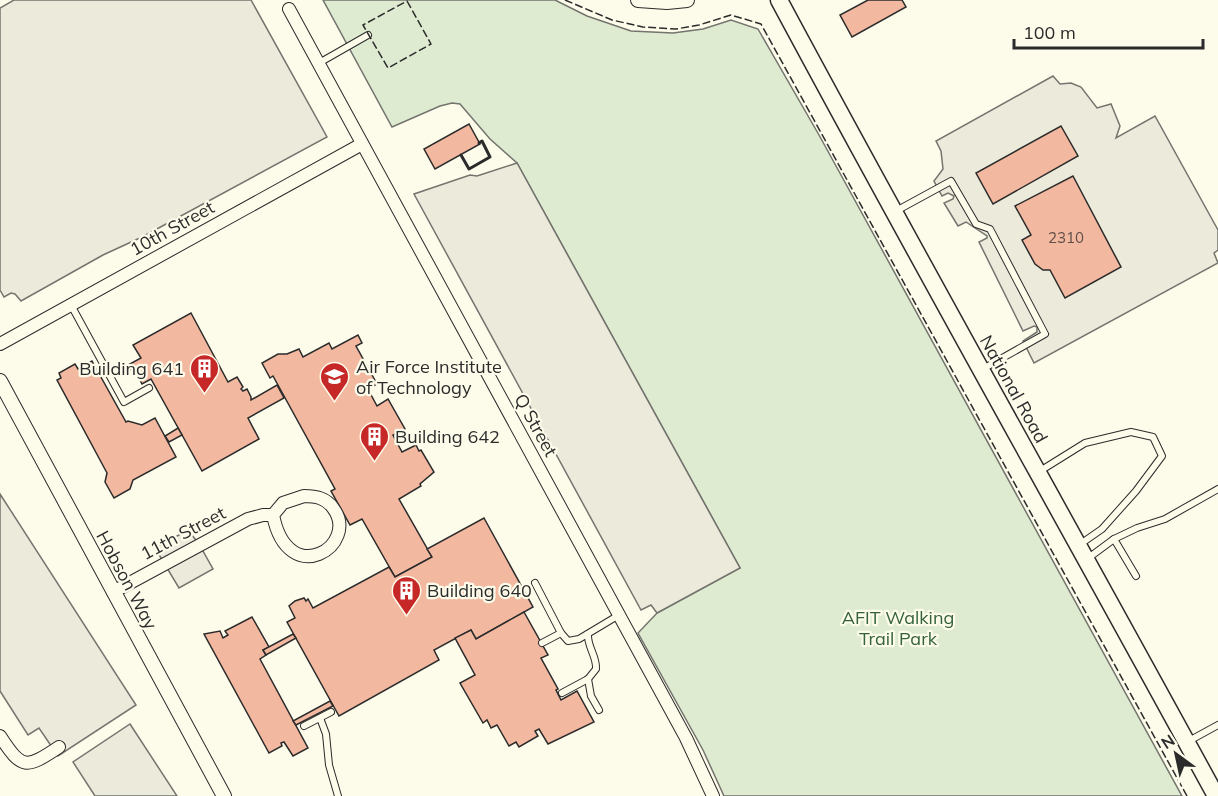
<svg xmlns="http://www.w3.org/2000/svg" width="1218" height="796" font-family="Mulish,sans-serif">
  <rect width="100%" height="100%" fill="#fdfbea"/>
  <polygon fill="#deebd1" stroke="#74746e" stroke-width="1.5" points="323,0 555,0 587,16 631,31 673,33 703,29 731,20 758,29 819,135 1182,796 724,796 703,750 638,633 657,613 740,568 517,163 490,139 460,104 452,103 440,106 392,127"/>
  <g fill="#eceadb" stroke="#74746e" stroke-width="1.5">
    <polygon points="14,0 251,0 327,137 142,237 103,255 21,301 15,294 11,293 4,297 0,290 0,8"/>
    <polygon points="1053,76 1060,84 1071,83 1081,87 1097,108 1111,104 1120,126 1116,138 1155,116 1218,230 1218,250 1214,253 1218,263 1034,363 1023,341 1037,332 1037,327 1034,326 1023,331 979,242 987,238 987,236 966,222 958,226 944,203 953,199 954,196 948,193 942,196 934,181 943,169 941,151 936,141"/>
    <polygon points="517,163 740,568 657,613 651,605 641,610 414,194 470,175 477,176"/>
    <polygon points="0,494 136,705 58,756 39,728 28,735 0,691"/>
    <polygon points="188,530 199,544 213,569 179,588 155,548"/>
    <polygon points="130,724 177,796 95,796 73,762"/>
  </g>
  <g fill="#f2b8a0" stroke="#2b2b2b" stroke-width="1.5">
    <polygon points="868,0 902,0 906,7 852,37 840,15"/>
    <polygon points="469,124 480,144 435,169 424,149"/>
    <polygon points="1061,126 1078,156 993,204 976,173"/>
    <polygon points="1073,176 1121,267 1065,298 1050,270 1043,270 1035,264 1022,240 1031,235 1015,206"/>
    <polygon points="191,313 228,382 237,377 243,387 241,389 243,391 247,389 251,397 251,400 277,385 284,398 248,418 259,439 202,471 151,379 142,384 137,374 137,371 133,373 128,365 141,358 133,345"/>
    <polygon points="358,335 362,343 356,346 377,384 368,389 377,406 388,399 405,429 393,435 402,452 416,445 419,451 421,450 434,472 420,484 421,486 399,499 432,557 395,577 362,519 350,525 331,491 335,489 273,376 270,378 262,363 278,354 287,354 299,349 303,357 329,343 332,349"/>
    <polygon points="92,361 126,422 128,421 142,425 155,418 176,457 133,480 130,489 114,498 105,482 107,473 57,380 61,378 59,373 75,364 78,369"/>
    <polygon points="178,428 182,435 169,442 165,436"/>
    <polygon points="484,518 533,607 476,639 471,630 434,650 439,660 339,716 287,622 295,618 289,606 295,601 304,598 306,601 308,599 313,608 389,567 395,577 432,557 427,549"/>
    <polygon points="524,612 548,655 541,658 558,689 556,690 561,700 577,691 594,722 548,744 539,729 535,731 538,736 519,747 516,742 509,746 497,725 491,728 487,720 483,723 460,683 475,675 455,638 471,630 476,639"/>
    <polygon points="252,617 269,647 263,650 266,655 260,659 308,748 293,756 284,742 281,743 282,746 269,753 204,634 220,631 223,638 228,635 225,631"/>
    <polygon points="293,634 296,638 266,655 263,650"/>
    <polygon points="330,701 333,706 296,725 293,721"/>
  </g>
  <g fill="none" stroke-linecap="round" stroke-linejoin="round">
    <defs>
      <g id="service">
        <polyline points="319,63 368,35"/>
        <polyline points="896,211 951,181 976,224 990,229 1045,334 981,370"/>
        <polyline points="71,305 124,402 149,388"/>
        <polyline points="1040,471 1085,443 1131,432 1153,437 1162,456 1136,491 1102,529 1079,545"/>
        <polyline points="1114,539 1136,576"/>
        <polyline points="1087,559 1114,539 1137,528 1165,519 1218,489"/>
        <polyline points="535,583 561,633 568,641 579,639 619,615"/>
        <polyline points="542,643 561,633"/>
        <polyline points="588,679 591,696 599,710"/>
        <path d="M562,693L588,679L596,669C597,656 587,647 588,634"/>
        <polyline points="320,718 326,734 329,765 338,796"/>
        <polyline points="304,726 331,712"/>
        <polyline points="1187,742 1218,725"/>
      </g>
      <g id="minor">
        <polyline points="289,9 686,738 713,796"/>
        <polyline points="0,344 362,144"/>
        <path d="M304,496C316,496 326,498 333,508C361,545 288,591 273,515L283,503Z"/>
        <polyline points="113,592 248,519 263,515 273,515"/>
        <path d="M0,736C22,770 26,769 59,747"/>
      </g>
      <g id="tertiary">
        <polyline points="638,0 667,2 687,0"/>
        <polyline points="0,381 224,796"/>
      </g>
      <path id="secondary" d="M779,0C922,267 1071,530 1216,796"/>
    </defs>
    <use href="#service" stroke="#2b2b2b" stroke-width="8"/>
    <use href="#minor" stroke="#2b2b2b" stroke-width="14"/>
    <use href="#tertiary" stroke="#2b2b2b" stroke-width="16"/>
    <use href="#secondary" stroke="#2b2b2b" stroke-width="19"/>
    <use href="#service" stroke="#fdfbea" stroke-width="6"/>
    <use href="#minor" stroke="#fdfbea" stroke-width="12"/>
    <use href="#tertiary" stroke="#fdfbea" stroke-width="14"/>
    <use href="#secondary" stroke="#fdfbea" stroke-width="16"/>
    <g stroke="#2b2b2b" stroke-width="1.5" stroke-dasharray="8 3" stroke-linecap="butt">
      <polyline points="565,0 612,20 643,27 676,29 699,25 731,15 761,24 1187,796"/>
      <polygon points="407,1 431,44 388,68 363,25"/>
    </g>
    <polyline stroke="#2b2b2b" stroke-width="3" points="461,155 469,169 490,157 482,141 479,143"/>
  </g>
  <defs>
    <symbol id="building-pin" viewBox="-11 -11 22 30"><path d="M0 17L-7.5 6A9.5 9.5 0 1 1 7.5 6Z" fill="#c62828" stroke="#fdfbea"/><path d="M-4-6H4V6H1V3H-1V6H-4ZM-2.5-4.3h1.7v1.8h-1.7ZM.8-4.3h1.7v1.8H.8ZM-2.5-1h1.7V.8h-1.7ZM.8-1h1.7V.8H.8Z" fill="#fff"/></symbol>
    <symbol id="university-pin" viewBox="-11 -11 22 30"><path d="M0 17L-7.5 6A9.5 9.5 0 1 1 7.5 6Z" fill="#c62828" stroke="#fdfbea"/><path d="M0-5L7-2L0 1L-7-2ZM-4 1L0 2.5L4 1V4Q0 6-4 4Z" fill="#fff"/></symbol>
  </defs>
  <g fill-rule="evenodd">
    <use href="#building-pin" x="188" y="352" width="33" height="45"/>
    <use href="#university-pin" x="318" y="360" width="33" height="45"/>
    <use href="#building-pin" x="358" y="420" width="33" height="45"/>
    <use href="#building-pin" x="390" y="574" width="33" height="45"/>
  </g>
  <g text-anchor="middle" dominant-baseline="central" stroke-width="4.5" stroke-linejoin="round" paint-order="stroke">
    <g font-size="15" fill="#5d4e48">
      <text x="1066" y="237">2310</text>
    </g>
    <g font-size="18" fill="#2b2b2b" stroke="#fdfbea">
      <text transform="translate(172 228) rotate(-29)">10th Street</text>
      <text transform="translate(1014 389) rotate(61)">National Road</text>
      <text transform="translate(536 425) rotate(61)">Q Street</text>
      <text transform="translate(183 533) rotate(-28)">11th Street</text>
      <text transform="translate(127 580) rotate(62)">Hobson Way</text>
    </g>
    <g font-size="18" fill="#2b2b2b" stroke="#fdfbea" text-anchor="start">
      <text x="356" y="366">Air Force Institute<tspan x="356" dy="21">of Technology</tspan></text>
      <text x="184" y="368" text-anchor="end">Building 641</text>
      <text x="395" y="436">Building 642</text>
      <text x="427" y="590">Building 640</text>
    </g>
    <g font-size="18" fill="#34623c" stroke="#fdfbea">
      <text x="898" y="617">AFIT Walking<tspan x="898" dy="21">Trail Park</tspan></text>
    </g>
  </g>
  <g transform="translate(1176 754) rotate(327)" stroke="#fdfbea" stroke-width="4.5" paint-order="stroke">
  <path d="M0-4.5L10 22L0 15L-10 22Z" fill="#2b2b2b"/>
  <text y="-9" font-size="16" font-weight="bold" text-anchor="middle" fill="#2b2b2b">N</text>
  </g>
  <path d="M1014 39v9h189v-9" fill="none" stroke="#2b2b2b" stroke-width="3"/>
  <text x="1023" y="39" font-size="18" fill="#2b2b2b" stroke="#fdfbea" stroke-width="4.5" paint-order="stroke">100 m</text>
</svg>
